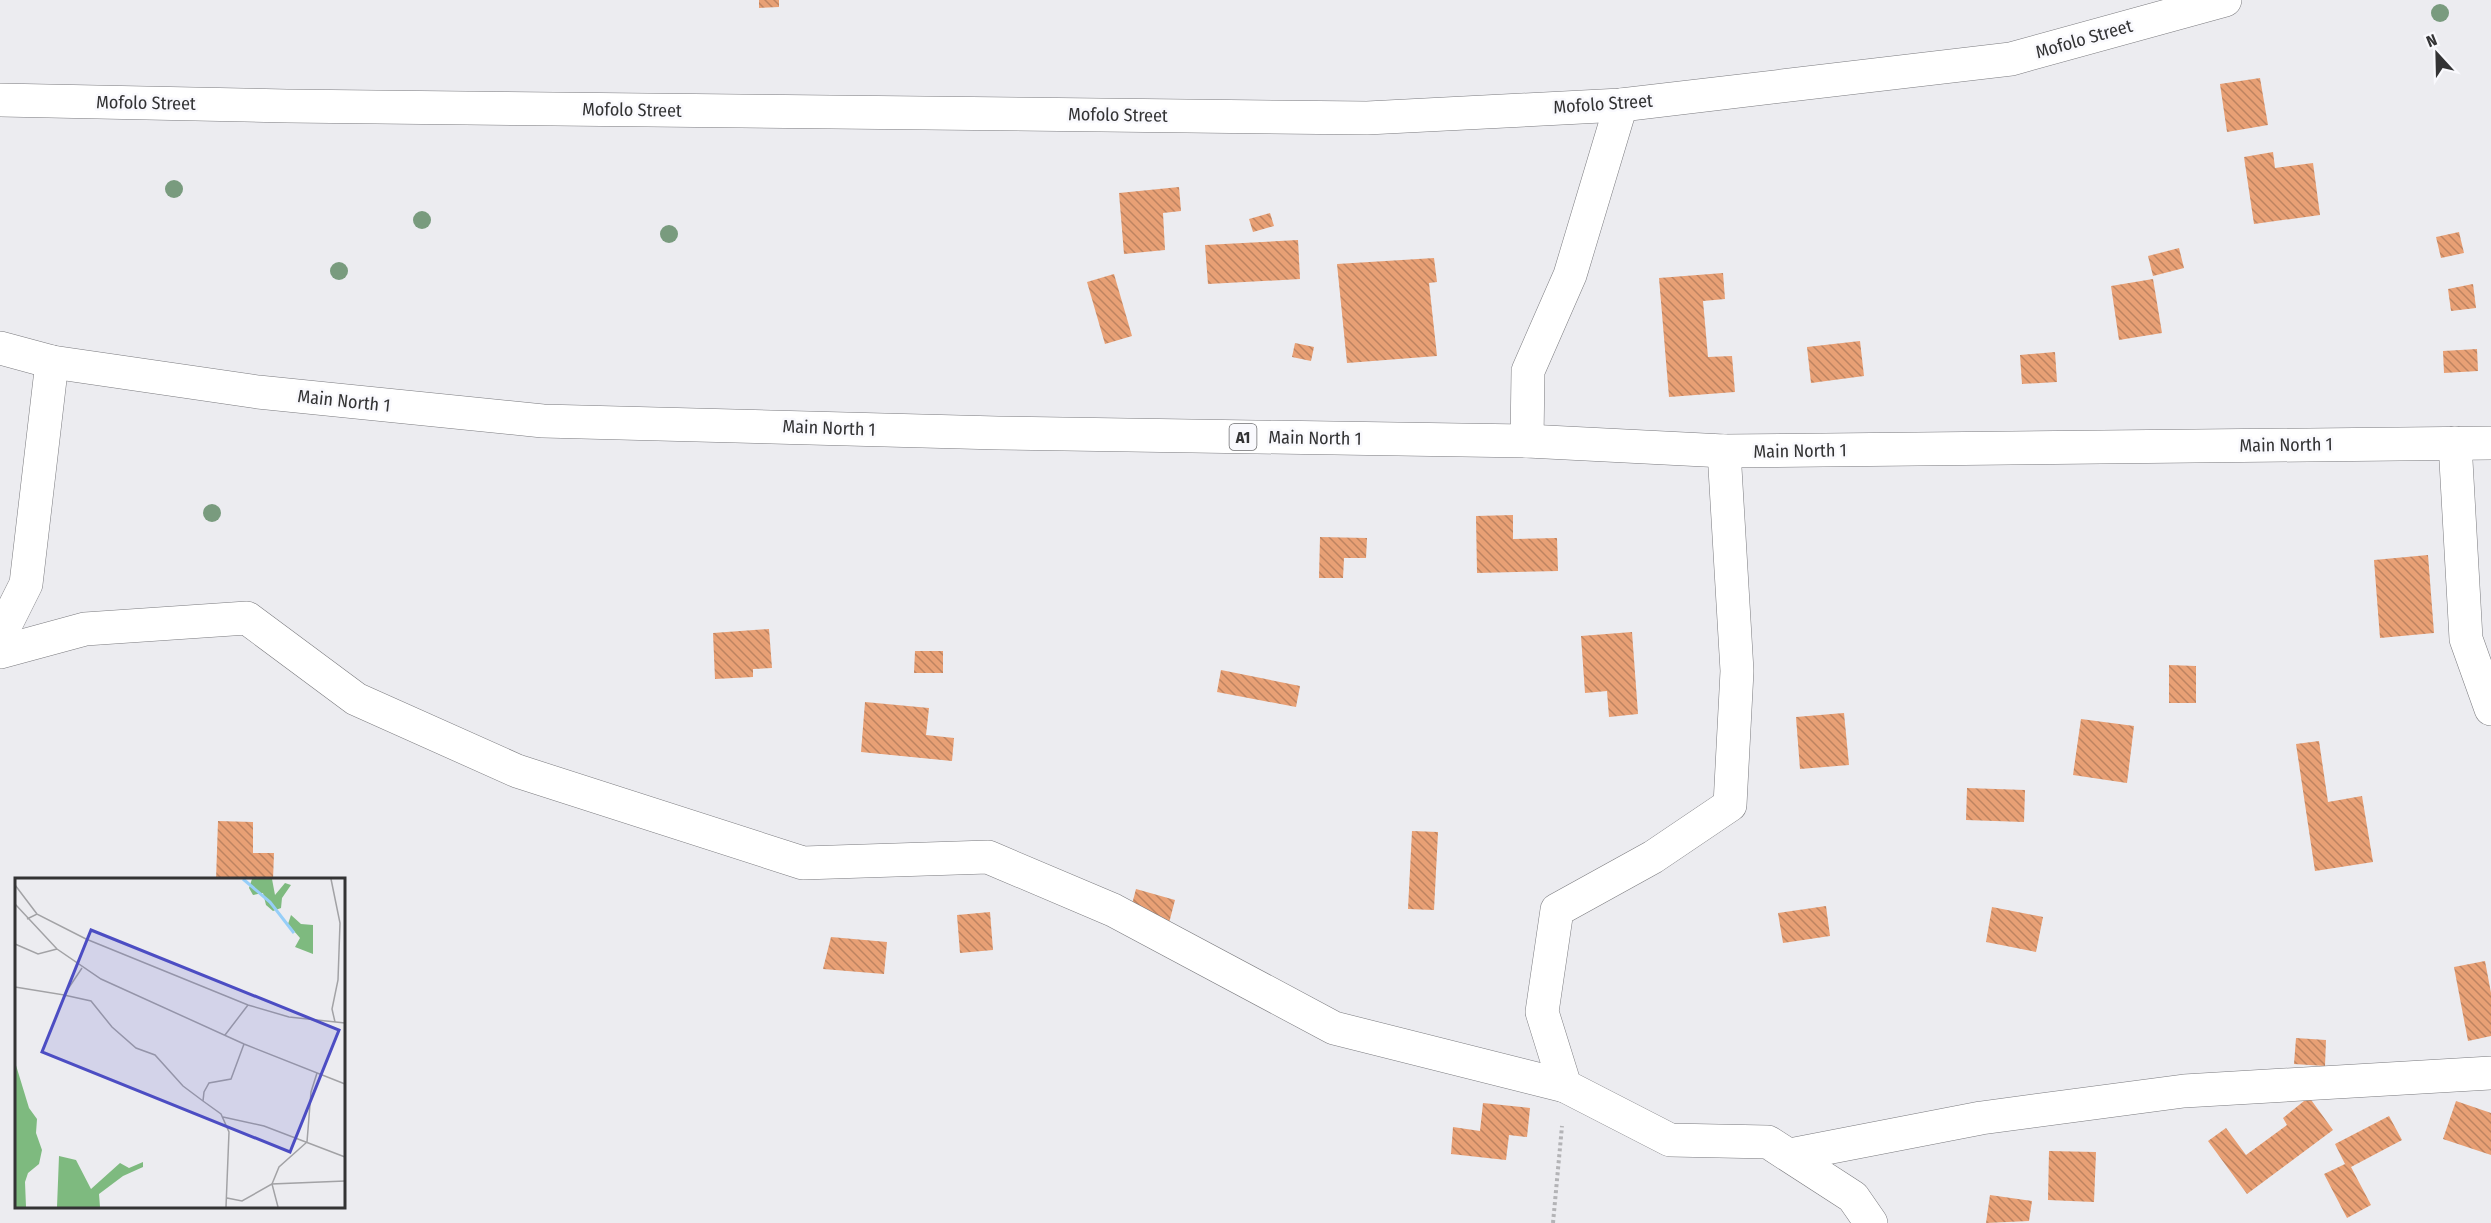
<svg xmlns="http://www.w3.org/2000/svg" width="2491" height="1223" font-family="'Fira Sans Condensed',sans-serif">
  <defs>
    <pattern id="building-back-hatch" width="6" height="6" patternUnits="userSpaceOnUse" patternTransform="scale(1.5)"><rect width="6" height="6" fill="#e8a075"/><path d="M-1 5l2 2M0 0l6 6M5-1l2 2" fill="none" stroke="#bd8361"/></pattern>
  </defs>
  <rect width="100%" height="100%" fill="#ececf0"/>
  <g fill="url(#building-back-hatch)">
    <polygon points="759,0 779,0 779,7 759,8"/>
    <polygon points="2260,78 2268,125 2227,132 2220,84"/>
    <polygon points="2273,152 2275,168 2313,163 2320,215 2254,224 2244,157"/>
    <polygon points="1179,187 1181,211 1163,213 1165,250 1124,254 1119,193"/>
    <polygon points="1270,213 1274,226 1253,232 1249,219"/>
    <polygon points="2459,232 2464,253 2441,258 2436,237"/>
    <polygon points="1298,240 1300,279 1208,284 1205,245"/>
    <polygon points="2179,248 2184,268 2153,276 2148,256"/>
    <polygon points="1434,258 1437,282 1429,283 1437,356 1347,363 1337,264"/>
    <polygon points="1723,273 1725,299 1703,301 1708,357 1732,356 1735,392 1669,397 1659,278"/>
    <polygon points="1114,274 1132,336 1105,344 1087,282"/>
    <polygon points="2153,279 2162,333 2119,340 2111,286"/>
    <polygon points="2473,284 2476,308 2451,311 2448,289"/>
    <polygon points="1860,341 1864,376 1811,383 1807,347"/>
    <polygon points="1295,343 1314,347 1311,361 1292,357"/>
    <polygon points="2477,349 2478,371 2444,373 2443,351"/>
    <polygon points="2055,352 2057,382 2022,384 2020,355"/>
    <polygon points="1513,515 1513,539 1557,538 1558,571 1477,573 1476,516"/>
    <polygon points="1320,537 1367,538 1366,558 1344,558 1343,578 1319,578"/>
    <polygon points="2428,555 2434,633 2380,638 2374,560"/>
    <polygon points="769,629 772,668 753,669 753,677 715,679 713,633"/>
    <polygon points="1632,632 1638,714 1609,717 1607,691 1585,693 1581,636"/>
    <polygon points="915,651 943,651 943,673 914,673"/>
    <polygon points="2169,665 2196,666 2196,703 2169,703"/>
    <polygon points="1221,670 1300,686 1296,707 1217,692"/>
    <polygon points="865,702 929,708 926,735 954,738 952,761 861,752"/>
    <polygon points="1844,713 1849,765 1800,769 1796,717"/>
    <polygon points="2081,719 2134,726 2127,783 2073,775"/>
    <polygon points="2319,741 2328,802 2362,796 2373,862 2315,871 2296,744"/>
    <polygon points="1967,788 2025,790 2024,822 1966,820"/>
    <polygon points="218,821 253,822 253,853 274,853 273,880 216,880"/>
    <polygon points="1412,831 1438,832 1434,910 1408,909"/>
    <polygon points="1136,889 1175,900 1169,923 1130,912"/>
    <polygon points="1826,906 1830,936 1783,943 1778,913"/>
    <polygon points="1992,907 2043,917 2036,952 1986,942"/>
    <polygon points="990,912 993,950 960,953 957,915"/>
    <polygon points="831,937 887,942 884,974 823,969"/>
    <polygon points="2485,961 2491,993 2491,1036 2468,1041 2454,967"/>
    <polygon points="2296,1038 2326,1040 2325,1066 2294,1064"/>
    <polygon points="2309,1097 2333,1130 2247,1194 2208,1141 2226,1128 2246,1155 2287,1125 2283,1118"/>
    <polygon points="2456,1101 2491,1113 2491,1155 2443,1139"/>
    <polygon points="1483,1103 1530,1108 1527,1137 1509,1135 1506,1160 1451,1154 1453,1127 1480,1131"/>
    <polygon points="2389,1116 2402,1140 2351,1167 2371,1205 2347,1218 2324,1174 2345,1164 2335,1144"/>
    <polygon points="2049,1151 2096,1152 2094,1202 2048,1200"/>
    <polygon points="1990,1195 2032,1201 2029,1221 1986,1223"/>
  </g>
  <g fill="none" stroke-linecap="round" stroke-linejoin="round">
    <defs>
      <g id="minor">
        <polyline points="1527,441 1528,371 1570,275 1621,105"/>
        <polyline points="2455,443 2466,639 2491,709"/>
        <polyline points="1724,451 1737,671 1730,805 1653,857 1557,910 1542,1012 1565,1086 1670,1140 1768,1142 1853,1197 1871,1223"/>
        <polyline points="0,636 26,584 52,362"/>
        <polyline points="0,652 85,629 247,618 356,699 517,771 803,863 988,857 1113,910 1334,1028 1565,1086"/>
        <polyline points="1790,1155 1981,1118 2184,1091 2491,1073"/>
      </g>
      <g id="major">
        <polyline points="0,100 287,106 1367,118 1621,105 2011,59 2225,0"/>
        <polyline points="0,348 52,362 258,392 543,421 998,433 1527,441 1724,451 2491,443"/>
      </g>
    </defs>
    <use href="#minor" stroke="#7a7a7e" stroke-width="34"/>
    <use href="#major" stroke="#7a7a7e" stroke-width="34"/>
    <polyline stroke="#b3b3b6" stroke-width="4" stroke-dasharray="3 3" stroke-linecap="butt" points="1553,1223 1562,1126"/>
    <use href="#minor" stroke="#fff" stroke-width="33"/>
    <use href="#major" stroke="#fff" stroke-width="33"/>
  </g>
  <g fill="#799b7e">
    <circle cx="2440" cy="13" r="9"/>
    <circle cx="174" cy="189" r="9"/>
    <circle cx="422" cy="220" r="9"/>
    <circle cx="669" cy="234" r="9"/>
    <circle cx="339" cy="271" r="9"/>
    <circle cx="212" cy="513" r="9"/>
  </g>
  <g text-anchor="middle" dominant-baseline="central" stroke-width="5" stroke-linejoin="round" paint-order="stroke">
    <rect fill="#f9f9fd" stroke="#6e6e70" stroke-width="1.5" x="1229.5" y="424" width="27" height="26" rx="4.5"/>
    <g font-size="16" font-weight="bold" fill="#333334">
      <text x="1243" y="437">A1</text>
    </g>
    <g font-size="18" fill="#333334" stroke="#f9f9fd">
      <text transform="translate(2084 39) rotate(-16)">Mofolo Street</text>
      <text transform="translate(146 103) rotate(1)">Mofolo Street</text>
      <text transform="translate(1603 104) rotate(-4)">Mofolo Street</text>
      <text transform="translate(632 110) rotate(1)">Mofolo Street</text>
      <text transform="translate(1118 115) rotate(1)">Mofolo Street</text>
      <text transform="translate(344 401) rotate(6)">Main North 1</text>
      <text transform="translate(829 428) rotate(2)">Main North 1</text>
      <text transform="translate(1315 438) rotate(1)">Main North 1</text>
      <text transform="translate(2286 445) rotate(-1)">Main North 1</text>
      <text transform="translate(1800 451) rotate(-1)">Main North 1</text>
    </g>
  </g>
  <g transform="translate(15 878)">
    <rect width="330" height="330" fill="#ececf0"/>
    <path d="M237,1H257L260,17L270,5L276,7L267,20L266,30L258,33L251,27L248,15L238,17L234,10ZM276,37L286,46L298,47V76L280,69L285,60L273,46ZM0,184L14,230L22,241L21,255L27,272L24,286L13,295L10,304L11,329H0ZM44,278L61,282L76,311L105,285L114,290L128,284V289L108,298L84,316L85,329H42Z" fill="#7eba7f"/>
    <path fill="none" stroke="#96cef8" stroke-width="3" d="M228,1L255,24L279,55"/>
    <path fill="none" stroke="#a2a2a5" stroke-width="1.5" d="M316,1L325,45L323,102L317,131L320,144M0,7L22,36M0,26L42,71L86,101L229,166L330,206M12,41L22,36L71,61L233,127L274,139L330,145M0,66L23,76L42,71M0,109L49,117L67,90M49,117L76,123L97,149L121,170L140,177L168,208L188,223M210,157L233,127M208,239L249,248L330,279M212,320L227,323L257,306L264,289L292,264L296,214L302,195M211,329L214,254L206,236L188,223L189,214L194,205L216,201L229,166M263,329L257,306L330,303"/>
    <path fill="#4c4dc3" fill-opacity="0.15" stroke="#4c4dc3" stroke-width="3" d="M76,52L324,152L275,274L27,174Z"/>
    <rect width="330" height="330" fill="none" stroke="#333334" stroke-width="3"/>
  </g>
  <g transform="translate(2437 54) rotate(338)" stroke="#f9f9fd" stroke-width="4.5" paint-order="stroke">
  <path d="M0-4.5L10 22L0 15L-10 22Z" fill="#333334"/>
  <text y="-9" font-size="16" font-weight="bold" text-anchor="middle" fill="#333334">N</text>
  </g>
</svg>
